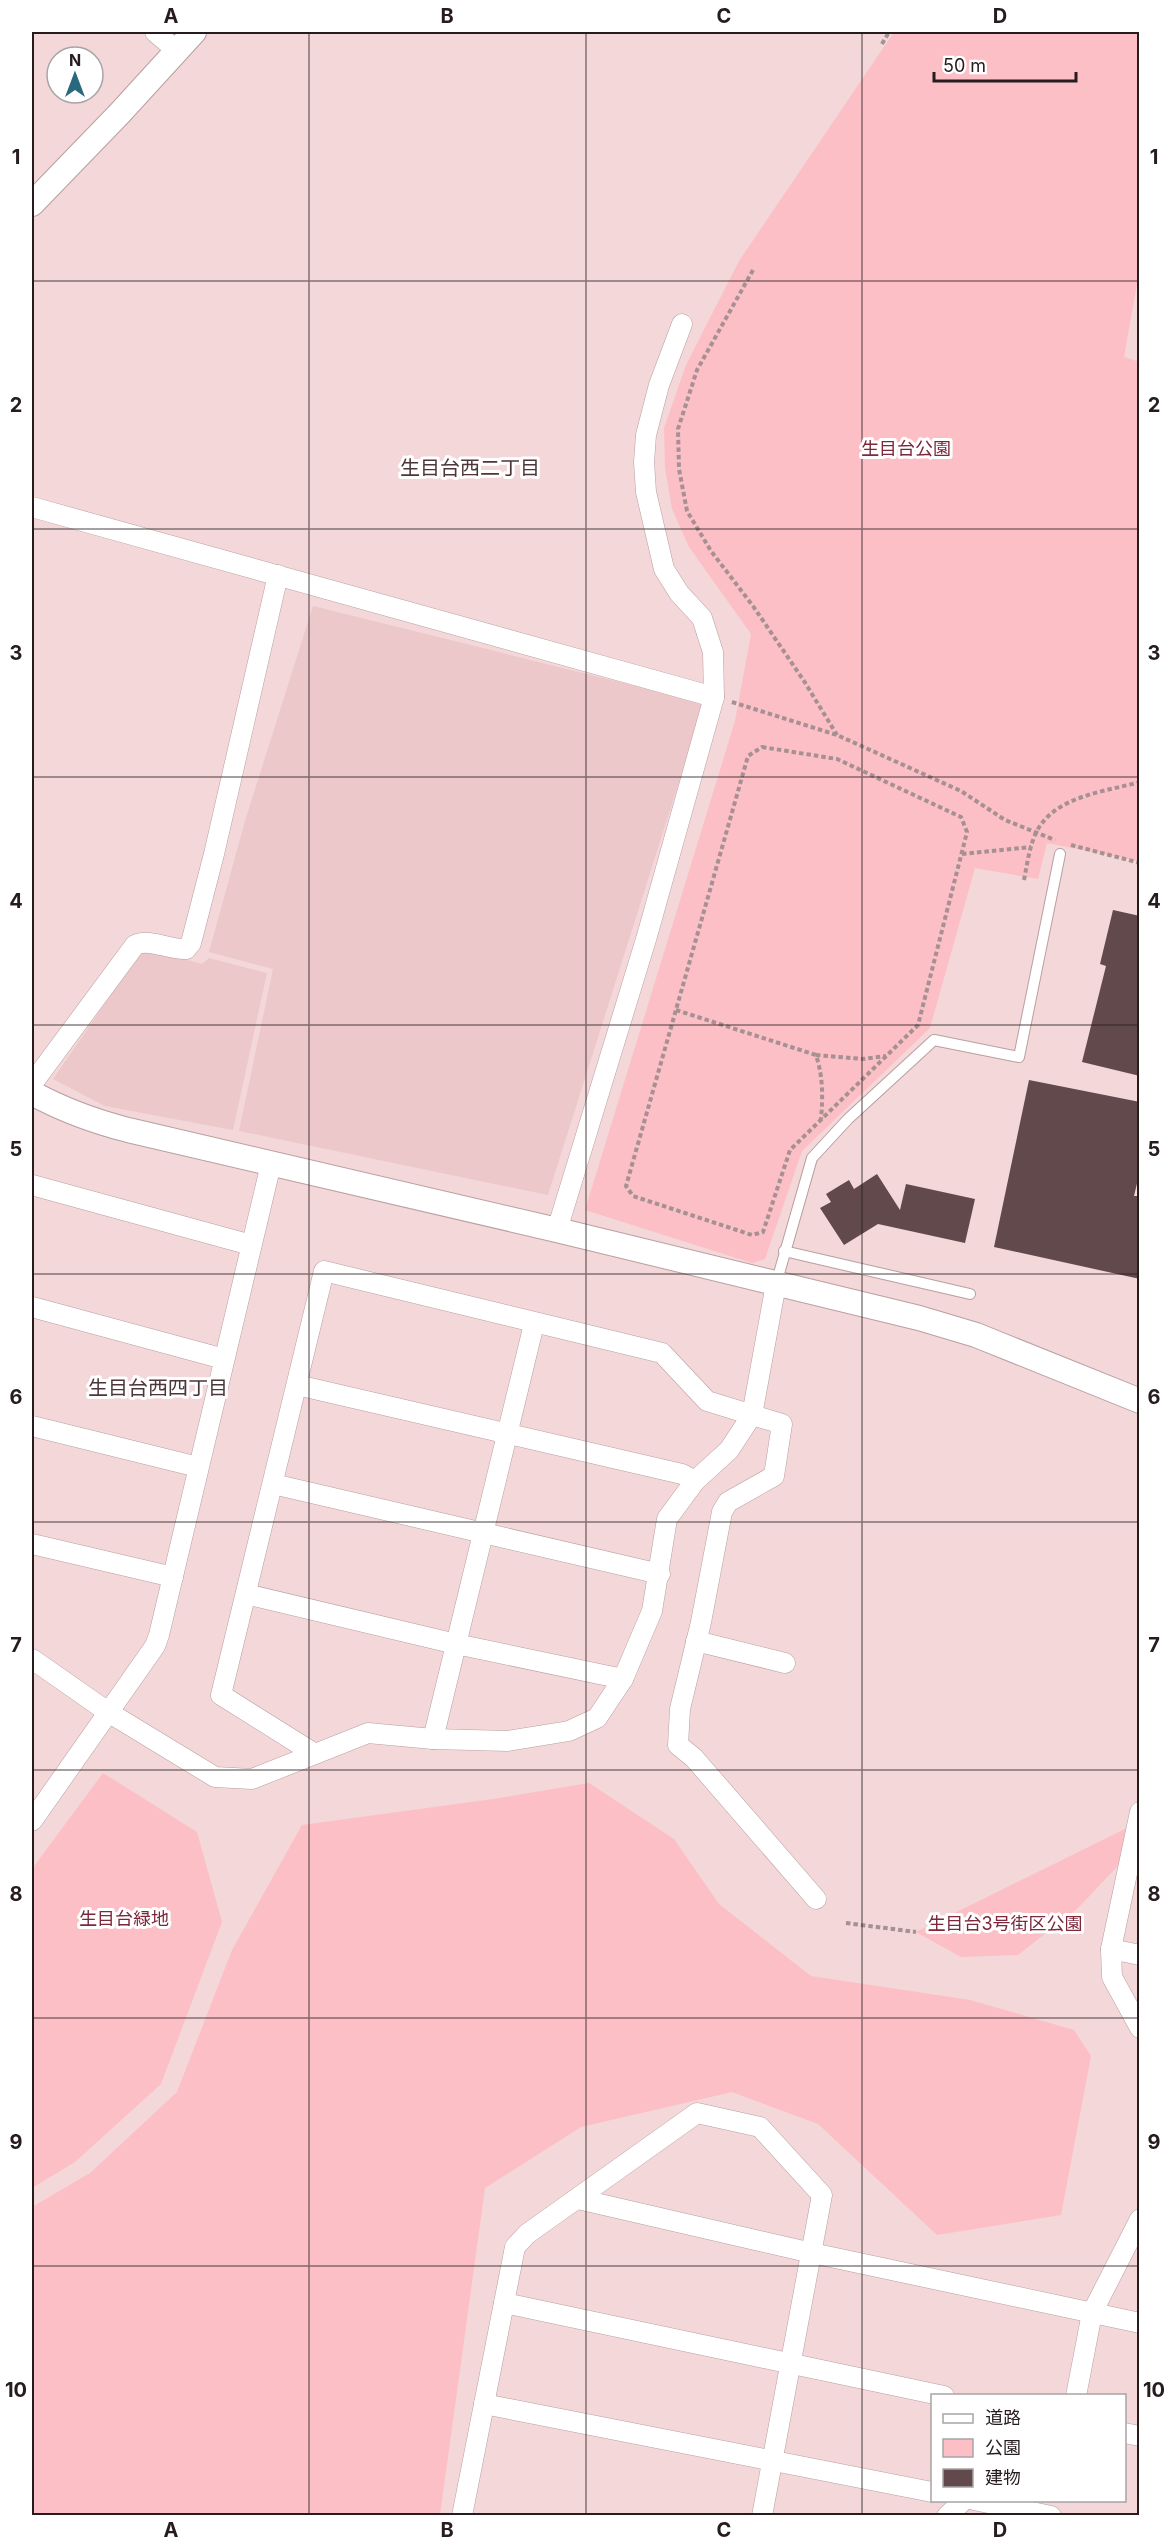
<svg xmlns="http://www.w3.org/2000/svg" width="1171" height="2547" font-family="Inter,'Noto Sans JP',sans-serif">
  <rect width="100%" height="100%" fill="#f3d7d9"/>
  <g fill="#ecc8cb">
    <polygon points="313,606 704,703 548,1195 239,1131 273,969 209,952 245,821"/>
    <polygon points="147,949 202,964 209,958 267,973 233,1130 105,1106 53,1079 142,950"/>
  </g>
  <g fill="#fdbfc6">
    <polygon points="894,32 1139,32 1139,273 1124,357 1140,362 1139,861 1047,843 1038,879 975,868 930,1028 802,1151 765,1259 752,1263 585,1210 735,721 751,634 689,547 672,509 665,468 664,428 686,365 739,261"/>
    <polygon points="103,1773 197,1832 222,1922 161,2084 75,2162 32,2188 32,1869"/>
    <polygon points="589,1783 674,1839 719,1904 811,1976 970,2000 1074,2030 1091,2056 1061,2215 937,2235 818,2124 732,2092 581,2127 485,2188 440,2515 32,2515 32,2207 90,2173 177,2092 232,1950 302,1825 493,1799"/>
    <polygon points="1137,1823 1131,1852 1078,1908 1018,1955 961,1957 916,1932"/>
  </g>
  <g fill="#61494c">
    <polygon points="1113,910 1140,916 1140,1076 1082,1062 1106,966 1100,964"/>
    <polygon points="1029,1080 1140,1102 1140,1171 1134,1196 1140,1196 1140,1279 994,1247"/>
    <polygon points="877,1174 900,1210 906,1184 975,1199 965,1243 878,1224 844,1245 820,1208 831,1202 826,1194 849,1180 854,1189"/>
  </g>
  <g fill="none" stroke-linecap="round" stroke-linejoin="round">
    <defs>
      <g id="service">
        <polyline points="784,1251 970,1294"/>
        <polyline points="776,1284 812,1158 848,1119 934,1040 1019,1057 1060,854"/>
      </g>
      <g id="minor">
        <polyline points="155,32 176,50"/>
        <polyline points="32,507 714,697"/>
        <path d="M32,1084L135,945C150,938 169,950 186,949L191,943L214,854L278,575"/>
        <polyline points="32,1185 251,1245"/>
        <polyline points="557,1230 647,936 714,697 713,652 702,618 679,593 664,569 646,492 644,462 646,435 659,385 682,324"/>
        <polyline points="32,1307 224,1359"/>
        <polyline points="297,1385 682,1474 695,1481"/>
        <polyline points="32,1426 198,1467"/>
        <polyline points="273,1484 660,1574"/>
        <polyline points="32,1544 173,1577"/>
        <polyline points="246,1594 456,1644 623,1679"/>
        <polyline points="696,1641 785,1663"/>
        <polyline points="32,1659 108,1712 215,1777 252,1779 368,1733 433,1739 508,1741 569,1731 597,1718 623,1679 652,1611 667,1519 695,1481 729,1450 752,1415 776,1284"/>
        <polyline points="433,1739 534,1324"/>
        <polyline points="315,1754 221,1695 324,1271 662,1353 707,1401 782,1424 774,1476 728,1502 722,1512 701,1622 680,1709 678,1745 694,1758 816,1899"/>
        <polyline points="1140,1812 1111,1949 1112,1977 1140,2028"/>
        <polyline points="32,1821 155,1646 159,1635 271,1164"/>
        <polyline points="1111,1949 1140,1955"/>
        <polyline points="578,2199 812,2253 1140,2323"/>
        <polyline points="504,2303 944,2396"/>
        <polyline points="1076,2396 1092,2313 1140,2219"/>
        <polyline points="484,2404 932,2492"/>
        <polyline points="1124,2433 1140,2436"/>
        <polyline points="974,2500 1051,2516"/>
        <polyline points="462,2516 515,2247 527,2234 697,2113 760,2127 822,2195 762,2516"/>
        <polyline points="947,2516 964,2500"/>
      </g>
      <g id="tertiary">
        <polyline points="32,204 120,113 194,32"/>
        <path d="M32,1093C63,1110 93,1121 128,1130L557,1230L919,1318L976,1335L1140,1401"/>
      </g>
    </defs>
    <use href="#service" stroke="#b99fa1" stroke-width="12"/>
    <use href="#minor" stroke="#b99fa1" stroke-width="21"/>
    <use href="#tertiary" stroke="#b99fa1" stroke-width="26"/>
    <g stroke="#a59092" stroke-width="4" stroke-dasharray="4.5 3" stroke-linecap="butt">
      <polyline points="882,44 889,32"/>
      <polyline points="753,270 697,370 678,429 679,469 687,511 711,551 753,606 804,681 837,735"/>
      <polyline points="732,702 837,735 961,791 1005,820 1055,840"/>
      <polygon points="762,747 837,759 961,817 967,832 918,1025 790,1150 763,1232 752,1235 633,1196 626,1186 748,756"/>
      <polyline points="1071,845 1140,863"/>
      <polyline points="962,854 1031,847"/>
      <path d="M1024,880C1027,865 1029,849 1035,835C1052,796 1104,792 1140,782"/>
      <path d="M676,1010L816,1055C823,1077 823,1096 821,1119"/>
      <polyline points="816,1055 863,1059 886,1056"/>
      <polyline points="846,1923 916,1932"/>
    </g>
    <use href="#service" stroke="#fff" stroke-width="10"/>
    <use href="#minor" stroke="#fff" stroke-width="20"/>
    <use href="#tertiary" stroke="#fff" stroke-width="24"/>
  </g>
  <path fill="none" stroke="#261c1d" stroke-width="1.5" stroke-opacity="0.55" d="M309,32V2516M586,32V2516M862,32V2516M32,281H1140M32,529H1140M32,777H1140M32,1025H1140M32,1274H1140M32,1522H1140M32,1770H1140M32,2018H1140M32,2266H1140"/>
  <g text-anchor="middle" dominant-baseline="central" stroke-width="6" stroke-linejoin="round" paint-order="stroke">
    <g font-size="18" fill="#7c283a" stroke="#fff">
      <text x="906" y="448">生目台公園</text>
      <text x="124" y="1918">生目台緑地</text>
      <text x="1005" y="1923">生目台3号街区公園</text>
    </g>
    <g font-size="20" fill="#4c3639" stroke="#fff">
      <text x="470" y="468">生目台西二丁目</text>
      <text x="158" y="1388">生目台西四丁目</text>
    </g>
  </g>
  <rect width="1171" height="2547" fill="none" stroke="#ffffff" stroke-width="66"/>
  <rect x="931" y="2394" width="195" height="108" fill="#ffffff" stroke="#a8a4a5" stroke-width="1.5"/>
  <rect x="943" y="2414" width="30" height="9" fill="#ffffff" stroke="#a8a4a5" stroke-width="1.5"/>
  <text x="985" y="2424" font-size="18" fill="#261c1d">道路</text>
  <rect x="943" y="2439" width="30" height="18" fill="#fdbfc6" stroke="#a8a4a5" stroke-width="1.5"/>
  <text x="985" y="2454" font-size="18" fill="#261c1d">公園</text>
  <rect x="943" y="2469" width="30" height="18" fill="#61494c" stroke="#a8a4a5" stroke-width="1.5"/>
  <text x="985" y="2484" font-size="18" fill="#261c1d">建物</text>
  <g transform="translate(75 75)"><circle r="28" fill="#ffffff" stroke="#a8a4a5" stroke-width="1.5"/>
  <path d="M0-4.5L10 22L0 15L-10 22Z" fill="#28697d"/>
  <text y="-9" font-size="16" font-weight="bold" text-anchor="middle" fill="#261c1d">N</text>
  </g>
  <path d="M934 72v9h142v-9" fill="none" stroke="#261c1d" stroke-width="3"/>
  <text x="943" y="72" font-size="18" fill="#261c1d" stroke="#ffffff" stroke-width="4.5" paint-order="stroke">50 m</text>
  <rect x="33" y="33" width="1105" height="2481" fill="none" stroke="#261c1d" stroke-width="2"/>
  <g font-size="20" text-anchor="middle" font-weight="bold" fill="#261c1d">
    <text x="171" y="23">A</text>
    <text x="447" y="23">B</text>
    <text x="724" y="23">C</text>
    <text x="1000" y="23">D</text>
    <text x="16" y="164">1</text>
    <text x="1154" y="164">1</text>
    <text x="16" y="412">2</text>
    <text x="1154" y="412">2</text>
    <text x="16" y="660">3</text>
    <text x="1154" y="660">3</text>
    <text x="16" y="908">4</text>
    <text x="1154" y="908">4</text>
    <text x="16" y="1156">5</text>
    <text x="1154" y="1156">5</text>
    <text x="16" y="1404">6</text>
    <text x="1154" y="1404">6</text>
    <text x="16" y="1652">7</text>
    <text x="1154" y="1652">7</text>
    <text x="16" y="1901">8</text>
    <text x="1154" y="1901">8</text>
    <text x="16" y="2149">9</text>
    <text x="1154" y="2149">9</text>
    <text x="16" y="2397">10</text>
    <text x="1154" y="2397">10</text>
    <text x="171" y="2537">A</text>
    <text x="447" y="2537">B</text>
    <text x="724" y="2537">C</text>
    <text x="1000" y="2537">D</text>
  </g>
</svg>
